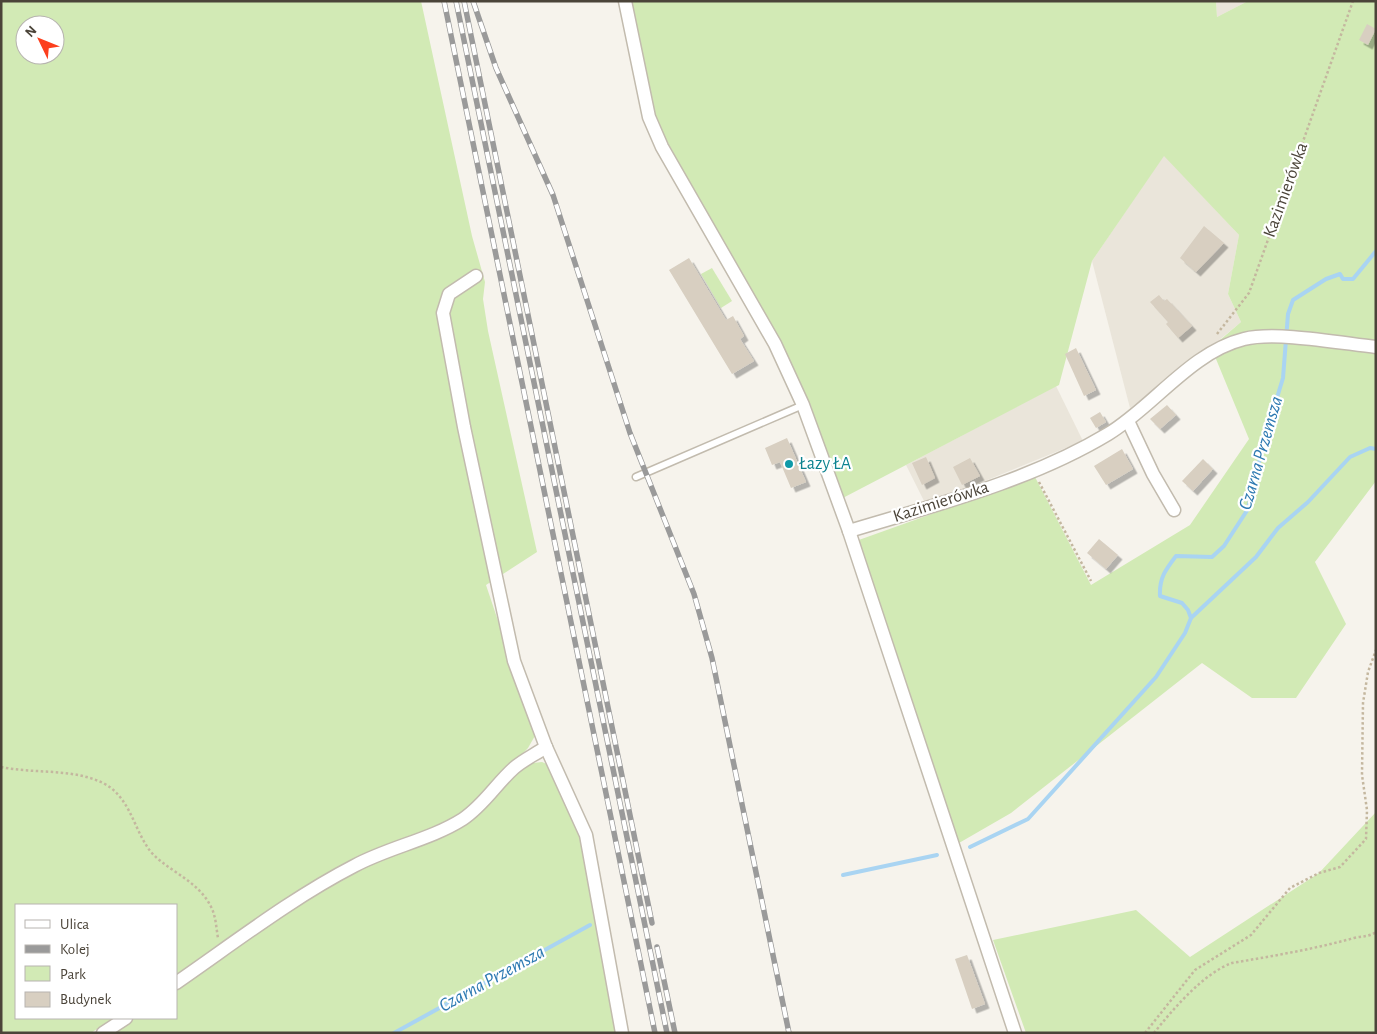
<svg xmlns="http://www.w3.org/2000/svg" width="1377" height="1034" font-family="'Alegreya Sans',sans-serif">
  <defs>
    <filter id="shadow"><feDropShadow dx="4.5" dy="4.5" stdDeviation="0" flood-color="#0004"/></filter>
  </defs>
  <rect width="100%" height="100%" fill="#f6f3ec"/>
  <g fill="#eae5da">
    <polygon points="1216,1 1248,1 1217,17"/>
    <polygon points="1164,155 1239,235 1228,294 1241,322 1190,364 1130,408 1092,261"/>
    <polygon points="1056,386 1083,441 926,505 906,465"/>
  </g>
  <g fill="#d2eab5" fill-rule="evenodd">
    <path d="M1,1H421L472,236L485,282L483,299L488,331L537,552L486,585L536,734L528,748L481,798L465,810L440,825L380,847L176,975V905H16V1018H113L91,1033H1ZM25,25H55V55H25Z"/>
    <polygon points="631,1 1216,1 1217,17 1248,1 1376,1 1376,481 1315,562 1346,624 1296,698 1252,698 1202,663 1011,813 959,843 856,541 1035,477 1091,585 1190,525 1249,439 1216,359 1220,340 1241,322 1228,294 1239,235 1164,156 1092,261 1059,385 839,500 811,406 655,119"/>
    <polygon points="712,268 732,301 721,308 701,274"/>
    <polygon points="542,762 549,765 593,834 625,1033 114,1033 135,1018 176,1018 176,989 319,891 495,795 522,768 533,763"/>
    <polygon points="1376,812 1376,1033 1026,1033 993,940 1136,910 1190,957 1319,873"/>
  </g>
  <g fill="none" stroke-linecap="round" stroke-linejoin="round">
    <g stroke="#a9d4f2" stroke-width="4">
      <polyline points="1191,618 1256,557 1278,528 1308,502 1350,457 1370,448 1376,449"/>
      <path d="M970,847L1028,819L1156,677L1185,633L1191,618L1188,610L1182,603L1160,596C1159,578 1166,569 1176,556L1212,557L1224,546L1248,509L1265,437L1283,378L1288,314L1293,300L1326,279L1340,274L1343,279H1353L1376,251"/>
      <polyline points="843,875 937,855"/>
      <polyline points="394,1033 590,925"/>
    </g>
  </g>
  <g fill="#d8cfc1" filter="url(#shadow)">
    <polygon points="1367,24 1376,29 1368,45 1359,40"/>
    <polygon points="1204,226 1224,243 1196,272 1180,258"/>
    <polygon points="689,258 726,320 733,316 744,336 740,339 754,361 732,374 669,270"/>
    <polygon points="1159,295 1164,301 1167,299 1192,326 1178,338 1166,324 1168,322 1150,302"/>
    <polygon points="1076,348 1096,390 1084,396 1065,354"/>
    <polygon points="1167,405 1176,415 1160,429 1150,419"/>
    <polygon points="1100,412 1106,422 1096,428 1090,418"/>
    <polygon points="787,438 806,482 791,488 780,462 772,465 765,448"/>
    <polygon points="1122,449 1133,469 1106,485 1094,466"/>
    <polygon points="926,457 935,478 922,485 912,463"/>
    <polygon points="970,458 980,476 962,485 953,467"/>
    <polygon points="1203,459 1213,469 1193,491 1182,481"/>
    <polygon points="1099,539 1118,555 1106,569 1087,553"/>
    <polygon points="967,955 985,1004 972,1009 955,959"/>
  </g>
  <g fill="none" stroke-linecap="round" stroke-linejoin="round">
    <defs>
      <polyline id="service" points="636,477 803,405"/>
      <g id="minor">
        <polyline points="625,1 649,117 662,147 775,344 803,405 849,531 1015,1033"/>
        <polyline points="476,276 449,294 443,313 464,427 514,661 546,747 586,835 622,1033"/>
        <polyline points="1128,421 1153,474 1174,510"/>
        <path d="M849,531C935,505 1030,481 1108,434C1153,407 1191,352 1244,339C1276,331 1340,343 1376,347"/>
        <path d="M176,983C234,943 292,898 354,866C389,847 430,840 463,819C484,805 496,784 514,768C523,760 536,754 546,747"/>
        <polyline points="103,1033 126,1018"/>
      </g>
    </defs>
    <use href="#service" stroke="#c2bbae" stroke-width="9"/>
    <use href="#minor" stroke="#c2bbae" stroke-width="15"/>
    <g stroke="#c4b79f" stroke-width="2.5" stroke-dasharray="2.5 2.5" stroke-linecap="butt">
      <polyline points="1217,334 1249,293 1353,1"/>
      <polyline points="1039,482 1091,581"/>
      <path d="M1,767C34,774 72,768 103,783C129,796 133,826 148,848C161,868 197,879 210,905C216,915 216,927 218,938"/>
      <polyline points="1145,1033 1195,970 1251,935 1290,888 1319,873 1340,867 1366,839 1367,810 1362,775 1363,703 1368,672 1376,650"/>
      <path d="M1154,1033C1173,1009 1204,973 1232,963C1273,956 1314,949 1354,938C1362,936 1369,937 1376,932"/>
    </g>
    <use href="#service" stroke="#fff" stroke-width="6"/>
    <use href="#minor" stroke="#fff" stroke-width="12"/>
    <defs>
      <g id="rail">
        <polyline points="444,1 655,1033"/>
        <polyline points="456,1 667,1033"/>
        <polyline points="464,1 652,923"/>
        <polyline points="473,1 496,68 553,195 630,433 694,594 712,658 789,1033"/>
        <polyline points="657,947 675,1033"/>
      </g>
    </defs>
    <use href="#rail" stroke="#9a9a9a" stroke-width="5.5"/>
    <use href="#rail" stroke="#fff" stroke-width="4" stroke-dasharray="11" stroke-linecap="butt"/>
  </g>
  <circle fill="#0f9aa8" stroke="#fff" stroke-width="2" cx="789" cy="464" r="5"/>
  <g text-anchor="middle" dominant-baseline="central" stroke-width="4.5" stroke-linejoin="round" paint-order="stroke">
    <g font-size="18" fill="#4b4439" stroke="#fff">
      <text transform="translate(1286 190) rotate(-70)">Kazimierówka</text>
      <text transform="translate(941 502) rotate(-18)">Kazimierówka</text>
    </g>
    <g font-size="18" fill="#0d838f" stroke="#fff" text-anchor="start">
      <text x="799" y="464">Łazy ŁA</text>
    </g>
    <g font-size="19" font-style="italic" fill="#2e7ab2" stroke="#fff">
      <text transform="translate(1261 453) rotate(-74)">Czarna Przemsza</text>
      <text transform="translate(492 979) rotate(-29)">Czarna Przemsza</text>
    </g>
  </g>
  <rect width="1377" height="1034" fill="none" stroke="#4b4439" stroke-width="5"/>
  <rect x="15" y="904" width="162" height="115" fill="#ffffff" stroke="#b7b4b0"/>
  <rect x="25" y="920" width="25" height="8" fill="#ffffff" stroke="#b7b4b0"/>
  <text x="60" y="929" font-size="15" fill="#4b4439">Ulica</text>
  <rect x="25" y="945" width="25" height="8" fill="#9a9a9a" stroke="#b7b4b0"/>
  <text x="60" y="954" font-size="15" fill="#4b4439">Kolej</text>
  <rect x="25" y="966" width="25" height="15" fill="#d2eab5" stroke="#b7b4b0"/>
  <text x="60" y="979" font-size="15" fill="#4b4439">Park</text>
  <rect x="25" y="992" width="25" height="15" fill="#d8cfc1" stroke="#b7b4b0"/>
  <text x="60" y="1004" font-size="15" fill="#4b4439">Budynek</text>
  <g transform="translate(40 40) rotate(313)"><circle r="24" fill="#ffffff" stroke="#b7b4b0"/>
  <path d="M0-4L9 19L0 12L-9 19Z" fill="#fc3f1d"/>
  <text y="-8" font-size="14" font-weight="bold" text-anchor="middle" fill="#4b4439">N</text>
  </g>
</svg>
